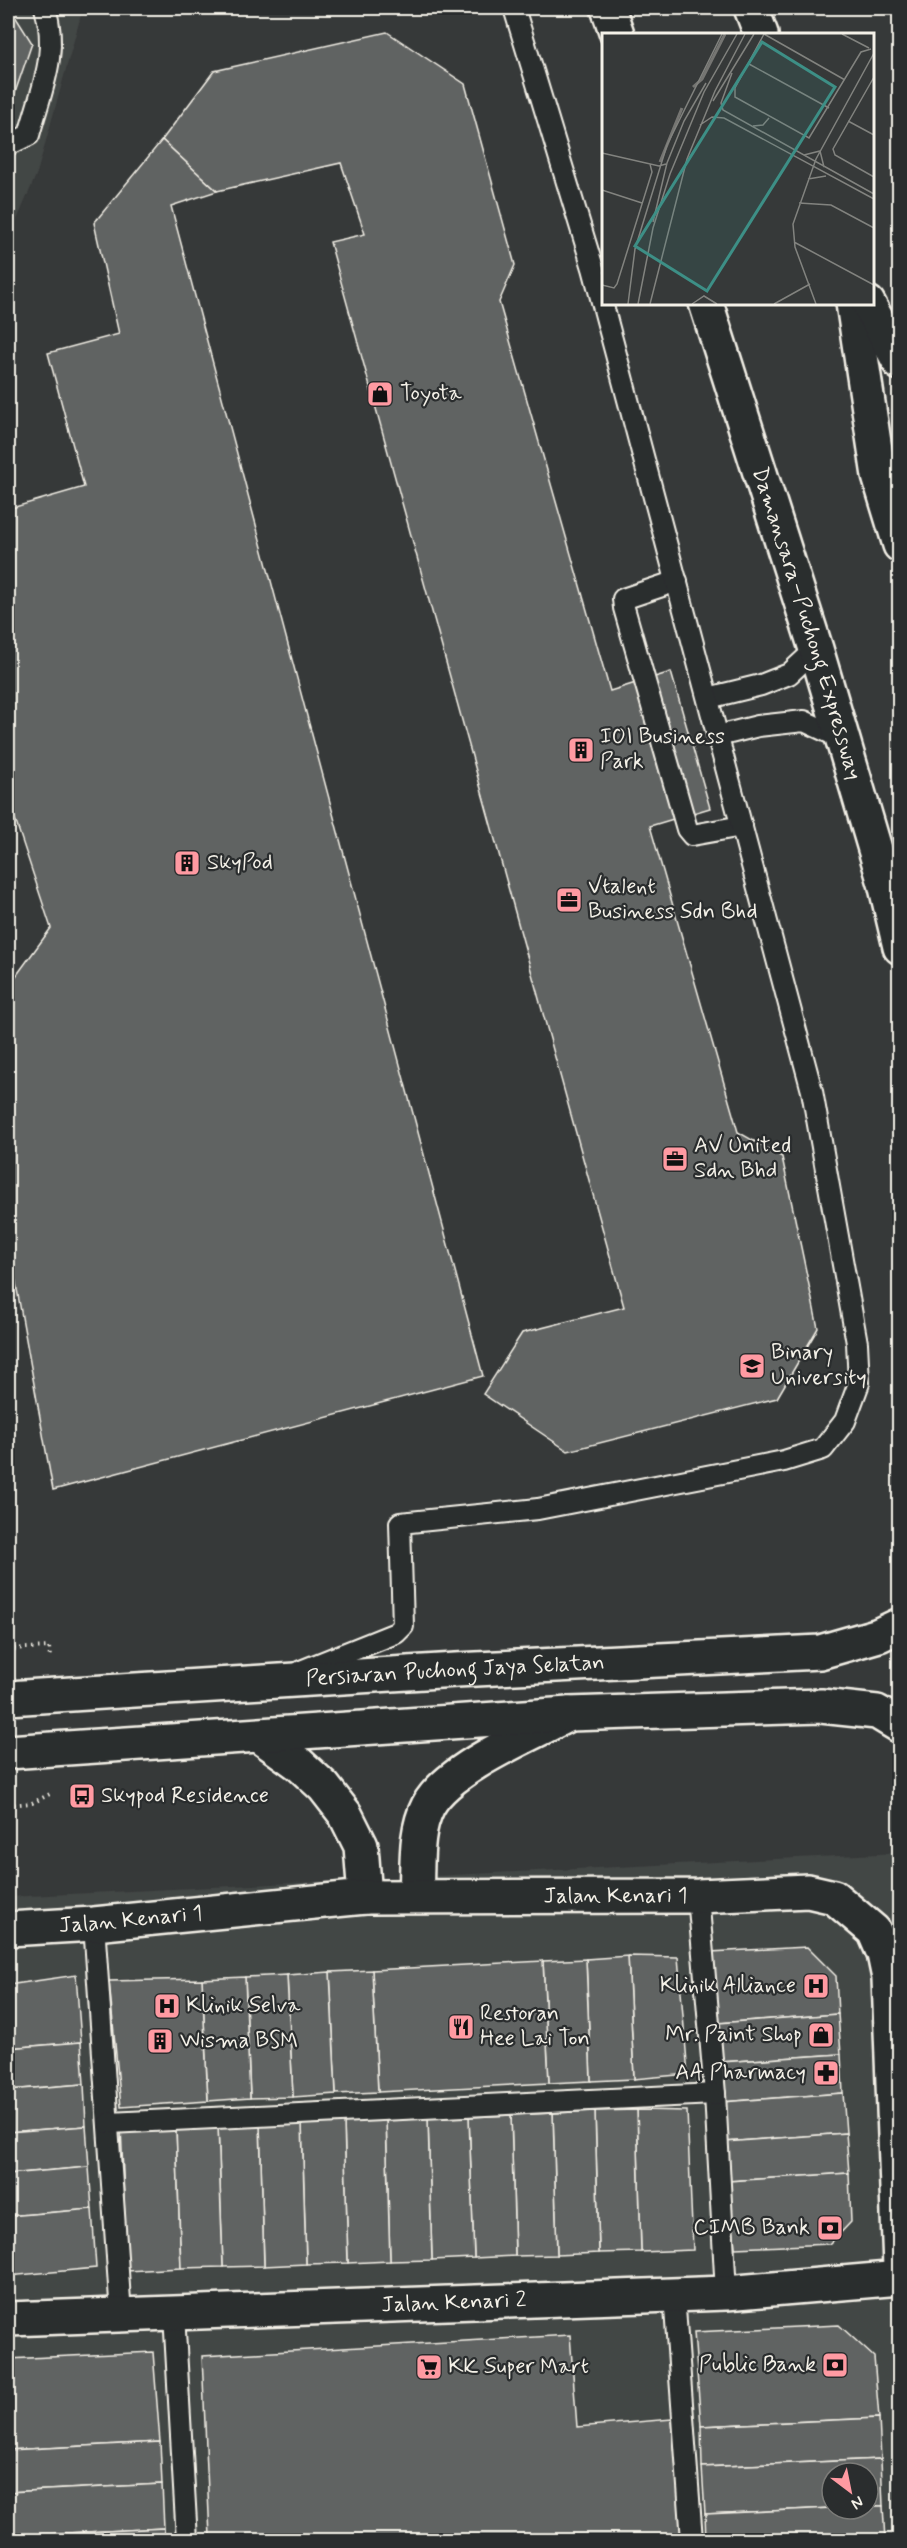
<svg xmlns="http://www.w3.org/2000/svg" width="907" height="2548" font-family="Mynerve,sans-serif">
  <rect width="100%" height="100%" fill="#363939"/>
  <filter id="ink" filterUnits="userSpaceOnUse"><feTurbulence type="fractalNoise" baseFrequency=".0167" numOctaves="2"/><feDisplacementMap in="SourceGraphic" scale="12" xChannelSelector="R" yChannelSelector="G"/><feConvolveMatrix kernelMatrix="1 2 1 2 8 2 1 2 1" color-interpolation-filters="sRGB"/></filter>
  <g filter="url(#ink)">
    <g fill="#434645" fill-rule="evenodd">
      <polygon points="8,8 83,8 37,173 8,241"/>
      <path d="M899,1853V2540H8V1897ZM832,2473H868V2509H832Z"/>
    </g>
    <g fill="#616362" stroke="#f4f1e8" stroke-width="1.5">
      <polygon points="8,8 10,8 32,43 8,113"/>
      <polygon points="387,32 465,84 515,265 499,302 610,691 671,672 710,808 650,826 738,1132 782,1157 818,1328 777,1398 568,1451 483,1394 522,1333 624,1307 330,242 365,234 341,163 217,191 162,140 214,71"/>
      <polygon points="162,140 217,191 171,206 483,1376 53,1490 8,1239 8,987 51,928 8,798 8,509 84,487 48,353 119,334 94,223"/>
      <polygon points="807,1947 836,1976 838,2014 718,2023 710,1952"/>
      <polygon points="628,1956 678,1957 688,2074 634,2079"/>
      <polygon points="628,1956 634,2079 591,2081 586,1959"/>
      <polygon points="586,1959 591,2081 549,2083 543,1961"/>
      <polygon points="543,1961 549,2083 378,2092 372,1970"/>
      <polygon points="372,1970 378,2092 336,2094 330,1972"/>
      <polygon points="330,1972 336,2094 293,2097 287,1975"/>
      <polygon points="76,1975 81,2042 8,2048 8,1985"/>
      <polygon points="287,1975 293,2097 250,2098 245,1977"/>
      <polygon points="245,1977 250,2098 208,2101 202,1979"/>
      <polygon points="202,1979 208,2101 121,2107 109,1981"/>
      <polygon points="838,2014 841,2054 720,2062 718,2023"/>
      <polygon points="81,2042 84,2084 8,2090 8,2048"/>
      <polygon points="841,2054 843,2093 722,2102 720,2062"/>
      <polygon points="84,2084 86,2126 8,2132 8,2090"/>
      <polygon points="843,2093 846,2133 725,2142 722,2102"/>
      <polygon points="637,2110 687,2111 693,2250 641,2252"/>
      <polygon points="637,2110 641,2252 599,2253 595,2111"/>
      <polygon points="595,2111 599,2253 557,2255 553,2113"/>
      <polygon points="553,2113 557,2255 515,2256 511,2115"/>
      <polygon points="511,2115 515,2256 474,2258 469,2117"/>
      <polygon points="469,2117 474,2258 432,2260 428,2118"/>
      <polygon points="428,2118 432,2260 390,2261 386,2119"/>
      <polygon points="386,2119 390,2261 348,2263 344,2121"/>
      <polygon points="344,2121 348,2263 306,2264 302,2122"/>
      <polygon points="302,2122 306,2264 264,2266 260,2124"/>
      <polygon points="260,2124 264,2266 223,2267 218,2125"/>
      <polygon points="121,2125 176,2126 181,2268 127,2271"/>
      <polygon points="218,2125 223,2267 181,2268 176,2126"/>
      <polygon points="86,2126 89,2167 8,2174 8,2132"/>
      <polygon points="846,2133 849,2173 728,2181 725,2142"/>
      <polygon points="89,2167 92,2209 8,2216 8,2174"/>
      <polygon points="849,2173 851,2222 830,2244 735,2248 728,2181"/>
      <polygon points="92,2209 96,2268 8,2276 8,2216"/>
      <polygon points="839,2325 874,2357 879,2418 701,2426 694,2332"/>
      <polygon points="570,2335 577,2427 672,2419 682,2540 286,2540 285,2535 210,2537 202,2356"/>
      <polygon points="153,2352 160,2442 8,2450 8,2359"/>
      <polygon points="879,2418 881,2459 702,2467 701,2426"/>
      <polygon points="160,2442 162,2484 8,2492 8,2450"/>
      <polygon points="881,2459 883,2506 868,2506 868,2473 832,2473 832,2508 705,2514 702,2467"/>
      <polygon points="162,2484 164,2528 8,2536 8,2492"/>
      <polygon points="868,2506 883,2506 885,2540 706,2540 705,2514 832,2508 868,2509"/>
      <polygon points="164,2528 165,2540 8,2540 8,2536"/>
    </g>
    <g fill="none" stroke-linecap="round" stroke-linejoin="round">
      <defs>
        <g id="service">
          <path d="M8,145L29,135C41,90 59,54 45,8"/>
          <polyline points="677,581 623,599 624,608 687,829 692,835 742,826"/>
          <polyline points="708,698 761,685 789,674 816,649"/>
          <polyline points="718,736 758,726 804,721 843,739"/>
          <polyline points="301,1671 396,1633 403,1626 400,1523 538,1509 784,1461 823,1449 845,1421 859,1383 857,1343 812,1091 593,268 514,8"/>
          <polyline points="698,1896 715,2094 726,2293"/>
          <polyline points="94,1924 121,2315"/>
          <polyline points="109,2123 715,2094"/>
          <polyline points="674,2295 692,2540"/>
          <polyline points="174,2314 187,2540"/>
        </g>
        <g id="minor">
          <polyline points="260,1736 299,1764 324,1787 345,1814 361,1846 365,1897"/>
          <path d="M416,1896C418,1867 414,1833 428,1806C448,1768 531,1734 569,1714"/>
          <path id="s1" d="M8,1929L94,1924L365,1897L698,1896L808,1891L834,1897L874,1931L884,1954L889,1978L900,2267"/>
          <path id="s2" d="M8,2319L726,2293L900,2278"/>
        </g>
        <g id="secondary">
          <path id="s3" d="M8,1698L456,1670L820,1652L879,1635L900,1625"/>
          <polyline points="8,1752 569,1714 821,1706 877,1712 900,1726"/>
        </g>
        <g id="motorway">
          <polyline points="608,8 617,34"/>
          <polyline points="751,8 761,34"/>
          <path id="s4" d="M706,303L816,649L885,883L900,947"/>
          <polyline points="853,303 879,476 900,545"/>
          <polyline points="868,303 900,363"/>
        </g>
      </defs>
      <use href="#service" stroke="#f4f1e8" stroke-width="24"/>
      <use href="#minor" stroke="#f4f1e8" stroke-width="38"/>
      <use href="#secondary" stroke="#f4f1e8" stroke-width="38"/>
      <use href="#motorway" stroke="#f4f1e8" stroke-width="38"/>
      <g stroke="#f4f1e8" stroke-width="4" stroke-dasharray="1.5 4.5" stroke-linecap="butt">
        <polyline points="8,1649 49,1647 50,1658"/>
        <polyline points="8,1805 32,1803 52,1793"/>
      </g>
      <use href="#service" stroke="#2a2d2e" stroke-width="20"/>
      <use href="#minor" stroke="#2a2d2e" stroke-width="33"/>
      <use href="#secondary" stroke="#2a2d2e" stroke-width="33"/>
      <use href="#motorway" stroke="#2a2d2e" stroke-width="33"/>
      <polyline stroke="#f4f1e8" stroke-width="1.5" points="897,8 900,14"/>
    </g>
  </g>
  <defs>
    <symbol id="shop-square" viewBox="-11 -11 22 22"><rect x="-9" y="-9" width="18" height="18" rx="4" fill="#ff9aa2" stroke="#2a2d2e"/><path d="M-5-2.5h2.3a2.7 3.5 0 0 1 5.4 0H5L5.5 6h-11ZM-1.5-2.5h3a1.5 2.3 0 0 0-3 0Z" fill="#111"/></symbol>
    <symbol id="building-square" viewBox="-11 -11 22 22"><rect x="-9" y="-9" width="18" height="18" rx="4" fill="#ff9aa2" stroke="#2a2d2e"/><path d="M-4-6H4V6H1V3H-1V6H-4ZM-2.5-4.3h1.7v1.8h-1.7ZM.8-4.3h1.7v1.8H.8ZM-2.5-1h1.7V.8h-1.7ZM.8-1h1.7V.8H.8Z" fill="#111"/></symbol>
    <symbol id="office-square" viewBox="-11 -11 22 22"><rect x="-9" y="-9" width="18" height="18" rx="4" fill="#ff9aa2" stroke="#2a2d2e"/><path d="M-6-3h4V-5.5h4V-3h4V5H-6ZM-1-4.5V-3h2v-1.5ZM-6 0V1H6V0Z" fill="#111"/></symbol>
    <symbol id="university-square" viewBox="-11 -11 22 22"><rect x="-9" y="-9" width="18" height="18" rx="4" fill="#ff9aa2" stroke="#2a2d2e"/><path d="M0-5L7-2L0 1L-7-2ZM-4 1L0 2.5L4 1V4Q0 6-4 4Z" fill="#111"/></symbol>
    <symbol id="bus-square" viewBox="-11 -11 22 22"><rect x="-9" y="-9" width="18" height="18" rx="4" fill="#ff9aa2" stroke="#2a2d2e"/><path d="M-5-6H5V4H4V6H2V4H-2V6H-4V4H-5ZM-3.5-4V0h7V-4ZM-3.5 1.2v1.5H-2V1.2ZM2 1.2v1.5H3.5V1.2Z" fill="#111"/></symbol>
    <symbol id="hospital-square" viewBox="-11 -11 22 22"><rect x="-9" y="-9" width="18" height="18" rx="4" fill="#ff9aa2" stroke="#2a2d2e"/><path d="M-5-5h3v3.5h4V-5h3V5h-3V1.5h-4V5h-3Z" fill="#111"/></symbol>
    <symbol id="restaurant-square" viewBox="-11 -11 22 22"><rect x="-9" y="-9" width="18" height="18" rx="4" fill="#ff9aa2" stroke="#2a2d2e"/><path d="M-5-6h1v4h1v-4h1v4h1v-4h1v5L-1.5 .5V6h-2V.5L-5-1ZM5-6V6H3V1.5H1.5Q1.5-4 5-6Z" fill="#111"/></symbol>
    <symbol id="pharmacy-square" viewBox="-11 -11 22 22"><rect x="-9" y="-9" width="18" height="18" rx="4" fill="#ff9aa2" stroke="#2a2d2e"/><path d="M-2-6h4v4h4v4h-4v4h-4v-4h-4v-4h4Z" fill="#111"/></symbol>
    <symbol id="bank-square" viewBox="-11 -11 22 22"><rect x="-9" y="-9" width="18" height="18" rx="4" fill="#ff9aa2" stroke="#2a2d2e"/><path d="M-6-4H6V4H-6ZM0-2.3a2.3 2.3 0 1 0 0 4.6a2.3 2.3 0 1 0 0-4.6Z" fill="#111"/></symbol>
    <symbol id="supermarket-square" viewBox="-11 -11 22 22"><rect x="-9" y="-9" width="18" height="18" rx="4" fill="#ff9aa2" stroke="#2a2d2e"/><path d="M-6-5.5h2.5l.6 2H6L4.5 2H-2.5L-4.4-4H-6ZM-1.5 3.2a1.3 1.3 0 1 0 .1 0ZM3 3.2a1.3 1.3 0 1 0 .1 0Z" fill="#111"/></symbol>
  </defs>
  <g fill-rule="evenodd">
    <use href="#shop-square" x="365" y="379" width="30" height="30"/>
    <use href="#building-square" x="566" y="735" width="30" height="30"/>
    <use href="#building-square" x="172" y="848" width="30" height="30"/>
    <use href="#office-square" x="554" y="885" width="30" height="30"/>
    <use href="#office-square" x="660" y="1144" width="30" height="30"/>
    <use href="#university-square" x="737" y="1351" width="30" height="30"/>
    <use href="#bus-square" x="67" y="1781" width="30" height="30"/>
    <use href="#hospital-square" x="801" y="1971" width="30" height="30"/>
    <use href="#hospital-square" x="152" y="1991" width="30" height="30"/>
    <use href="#restaurant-square" x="446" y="2012" width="30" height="30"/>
    <use href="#shop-square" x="806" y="2020" width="30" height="30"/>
    <use href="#building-square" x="145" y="2026" width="30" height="30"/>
    <use href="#pharmacy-square" x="811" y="2058" width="30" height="30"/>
    <use href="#bank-square" x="815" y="2213" width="30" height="30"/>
    <use href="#bank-square" x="820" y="2350" width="30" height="30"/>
    <use href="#supermarket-square" x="414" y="2352" width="30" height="30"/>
  </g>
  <g text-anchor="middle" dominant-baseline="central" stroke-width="4.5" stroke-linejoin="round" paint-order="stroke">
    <g font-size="22" fill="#f4f1e8" stroke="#2a2d2e" text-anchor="start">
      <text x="400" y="394">Toyota</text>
      <text x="600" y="737">IOI Business<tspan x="600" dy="25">Park</tspan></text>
      <text x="207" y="863">SkyPod</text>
      <text x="588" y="887">Vtalent<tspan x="588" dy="25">Business Sdn Bhd</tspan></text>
      <text x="694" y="1146">AV United<tspan x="694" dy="25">Sdn Bhd</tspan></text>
      <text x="771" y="1353">Binary<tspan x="771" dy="25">University</tspan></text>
      <text x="101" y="1796">Skypod Residence</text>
      <text x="796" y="1986" text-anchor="end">Klinik Alliance</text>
      <text x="186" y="2006">Klinik Selva</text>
      <text x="480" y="2014">Restoran<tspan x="480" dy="25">Hee Lai Ton</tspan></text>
      <text x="802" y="2035" text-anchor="end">Mr. Paint Shop</text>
      <text x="180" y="2041">Wisma BSM</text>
      <text x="806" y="2073" text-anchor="end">AA Pharmacy</text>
      <text x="810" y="2228" text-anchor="end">CIMB Bank</text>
      <text x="816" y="2365" text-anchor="end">Public Bank</text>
      <text x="448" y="2367">KK Super Mart</text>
    </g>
    <g font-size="22" fill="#f4f1e8" stroke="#2a2d2e">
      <text stroke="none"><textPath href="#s4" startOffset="336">Damansara–Puchong Expressway</textPath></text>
      <text stroke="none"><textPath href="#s3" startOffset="448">Persiaran Puchong Jaya Selatan</textPath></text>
      <text stroke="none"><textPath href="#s1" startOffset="609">Jalan Kenari 1</textPath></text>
      <text stroke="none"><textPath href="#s1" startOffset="123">Jalan Kenari 1</textPath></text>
      <text stroke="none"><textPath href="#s2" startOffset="446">Jalan Kenari 2</textPath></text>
    </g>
  </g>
  <g transform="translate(602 33)">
    <rect width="272" height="272" fill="#363939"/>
    <path fill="none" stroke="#757572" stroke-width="3" d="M91,54L100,46L123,1M58,129L80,75"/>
    <path fill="none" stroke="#82837f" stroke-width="1.5" d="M162,1L133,55V64L207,105L259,19L269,16M162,1L243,47M240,1L267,15M147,31L227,75M130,40L119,70L121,77L272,161M272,44L231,116L233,122L272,144M111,68L152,1M246,88L272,102M98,92L110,84L122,85L272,166M151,93L161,92L167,85M0,120L57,133L64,131M202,122L218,118L222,134M206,146L224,143M0,157L40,170M197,170L229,172L272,195M51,189L65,130L82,88L104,50M192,209L272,252M0,252L12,255L15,251L50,139L48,131M26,271L33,216L65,112L120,1M36,271L51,195L68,141L102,59L135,1M48,271L85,126L113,58L143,1M90,271L102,263L115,271M172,271L208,251M214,271L193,214L191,191L214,126L272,20"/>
    <path fill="#3d8f86" fill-opacity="0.15" stroke="#3d8f86" stroke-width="3" d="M160,9L233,54L105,258L33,213Z"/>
    <rect width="272" height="272" fill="none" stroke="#f4f1e8" stroke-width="3"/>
  </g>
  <rect width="907" height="2548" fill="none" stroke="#2a2d2e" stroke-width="30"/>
  <rect x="15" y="15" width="877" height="2518" fill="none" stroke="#f4f1e8" stroke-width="2" filter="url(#ink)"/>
  <g transform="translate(850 2491) rotate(148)"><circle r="28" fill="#2a2d2e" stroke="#7b7b78" stroke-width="1.5"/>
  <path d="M0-4.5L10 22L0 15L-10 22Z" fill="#ff9aa2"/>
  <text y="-9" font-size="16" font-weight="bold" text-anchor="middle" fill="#f4f1e8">N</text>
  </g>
</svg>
